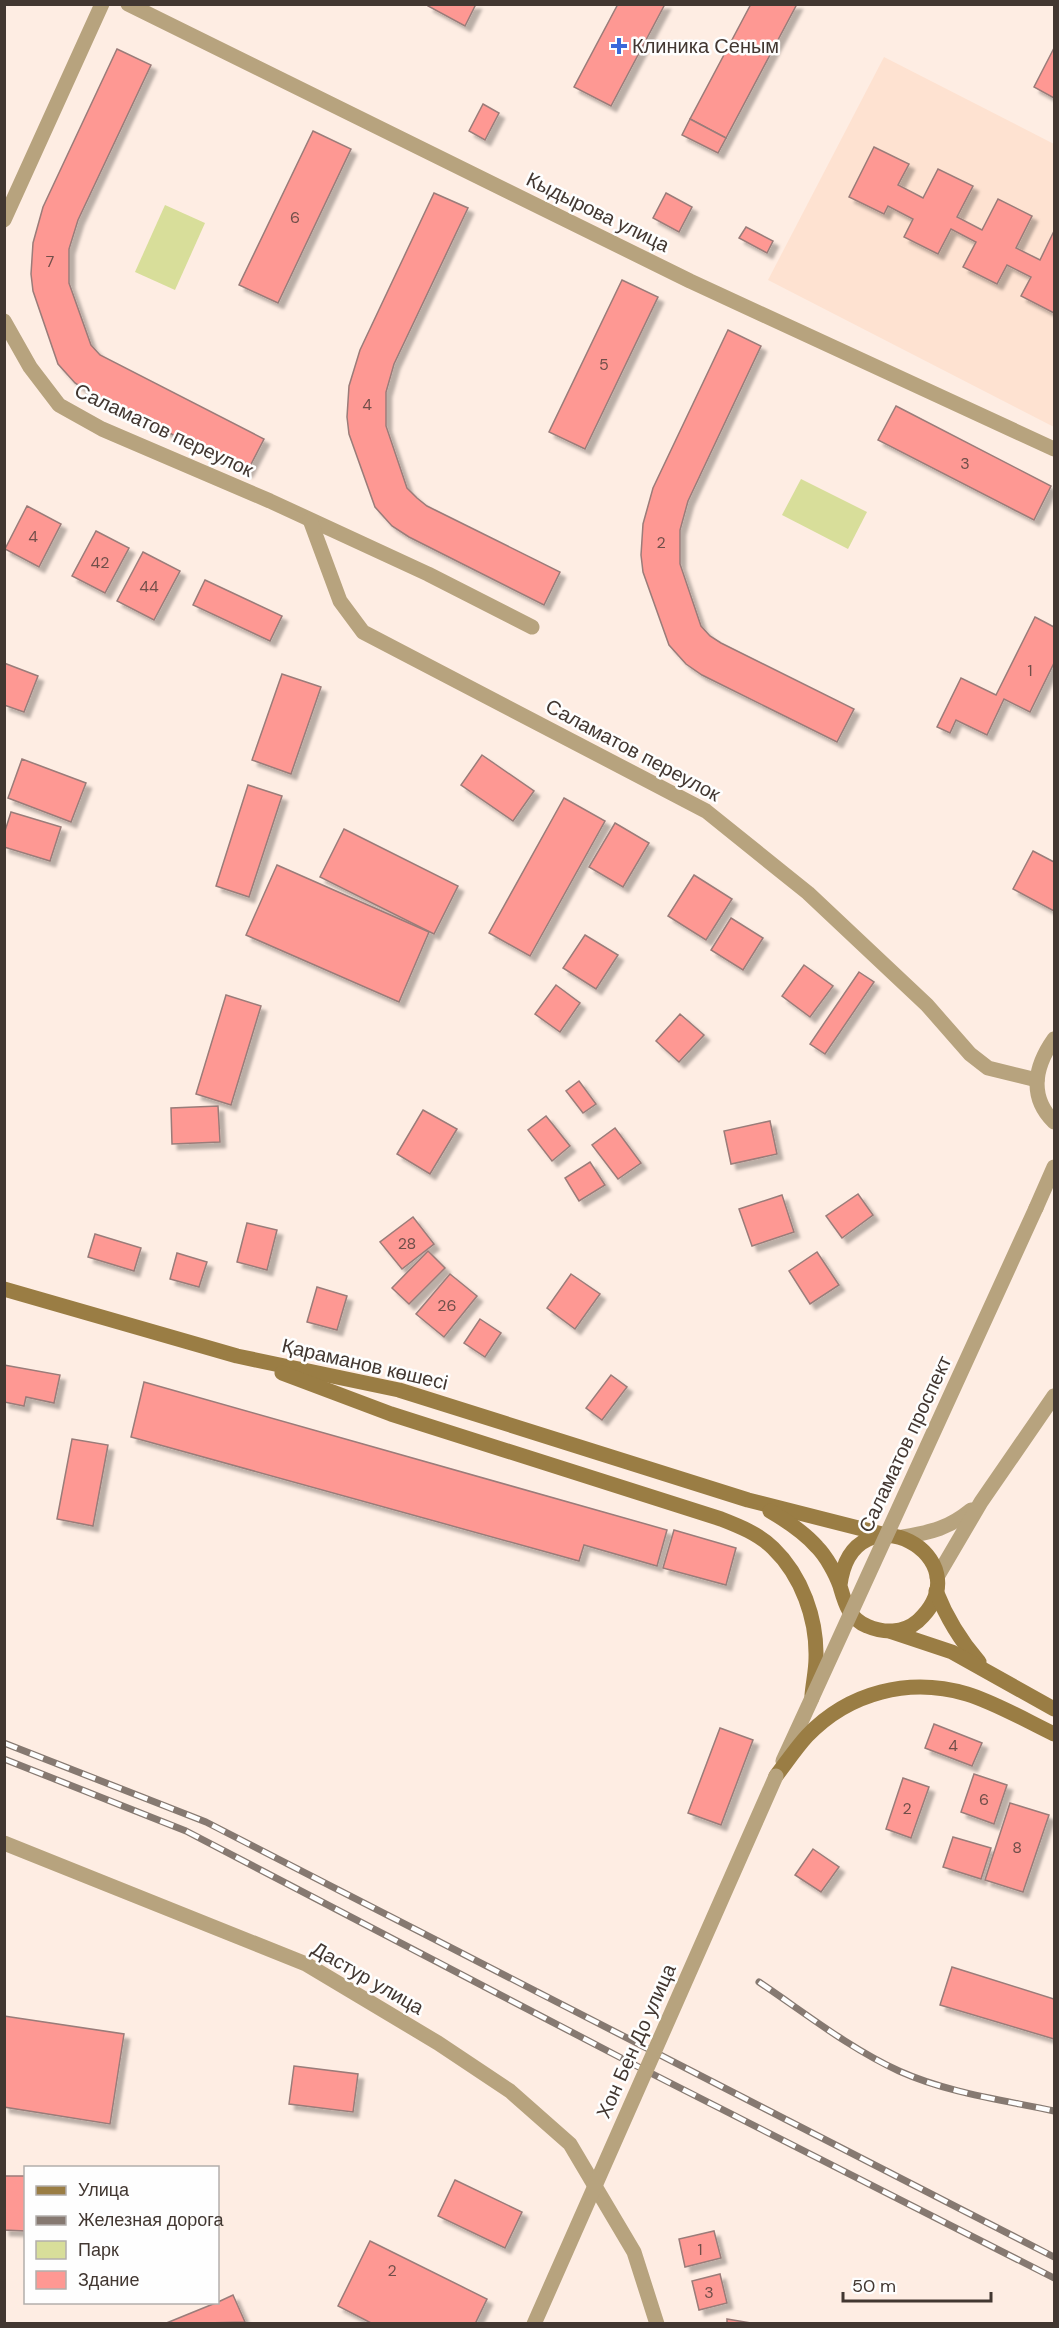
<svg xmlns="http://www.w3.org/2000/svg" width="1059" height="2328" font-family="'DM Sans',sans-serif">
  <defs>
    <filter id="shadow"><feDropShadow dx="5.5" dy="5.5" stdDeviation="1.5" flood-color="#0004"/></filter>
  </defs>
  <rect width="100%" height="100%" fill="#feede3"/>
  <polygon fill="#fee2d1" points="884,57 1054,144 1054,427 768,280"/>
  <g fill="#d8de9a">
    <polygon points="165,205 205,223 175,290 135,272"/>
    <polygon points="801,479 867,512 848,549 782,515"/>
  </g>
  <g fill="#fe9893" stroke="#9a7c79" stroke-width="1.5" filter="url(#shadow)">
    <polygon points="429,4 476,4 465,26 428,6"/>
    <polygon points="618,4 665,4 611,106 574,87"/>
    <polygon points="751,4 797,4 726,138 690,119"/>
    <polygon points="1054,48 1054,98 1034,87"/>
    <polygon points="117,49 151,65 78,220 69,249 69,283 91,345 100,355 264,439 247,472 92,394 75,383 58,364 33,291 31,274 33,243 43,207"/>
    <polygon points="483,104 499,113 485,140 469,131"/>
    <polygon points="690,119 726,138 718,153 682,135"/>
    <polygon points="313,131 351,149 278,303 239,285"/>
    <polygon points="874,147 909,164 898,185 923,198 938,169 973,186 957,217 982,230 998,199 1032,216 1016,248 1040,260 1054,231 1054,313 1021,296 1031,277 1007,265 997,284 963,267 976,242 951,229 938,254 904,237 913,219 888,206 884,214 849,197"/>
    <polygon points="434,193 468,208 394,364 386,392 386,426 407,488 417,498 427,506 560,572 544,605 409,537 392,526 375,507 349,434 347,417 349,386 360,350"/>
    <polygon points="666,193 692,207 679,232 653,218"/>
    <polygon points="746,227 773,241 767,253 739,238"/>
    <polygon points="622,280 658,297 585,449 549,432"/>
    <polygon points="728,330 761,346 688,501 680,530 680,564 701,626 710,636 721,643 854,709 837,742 702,675 686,664 669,645 643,572 641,555 643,524 653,488"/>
    <polygon points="896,406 1051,486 1034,520 878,440"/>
    <polygon points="27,506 61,524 39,567 5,549"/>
    <polygon points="96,531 129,548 105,593 72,576"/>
    <polygon points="143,552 180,571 154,620 117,601"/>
    <polygon points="205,580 282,616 270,641 193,605"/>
    <polygon points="1035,617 1054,627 1054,663 1030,712 1004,699 987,735 956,720 950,733 937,727 961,678 996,695"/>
    <polygon points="4,663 38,676 24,712 4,705"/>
    <polygon points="282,674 321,687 291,774 252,760"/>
    <polygon points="482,755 534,791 513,821 461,785"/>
    <polygon points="22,759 86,783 71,822 8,798"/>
    <polygon points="248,785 282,796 249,897 216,886"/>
    <polygon points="564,798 605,821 530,956 489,933"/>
    <polygon points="11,812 61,827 50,861 4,847 4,834"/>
    <polygon points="615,823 649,843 623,887 589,867"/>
    <polygon points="344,829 458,886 434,934 320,877"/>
    <polygon points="1033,851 1054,862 1054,911 1013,889"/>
    <polygon points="277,865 429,932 399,1002 246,935"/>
    <polygon points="694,875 732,899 706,940 668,916"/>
    <polygon points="731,918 763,938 743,970 711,950"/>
    <polygon points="585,935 618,955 596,989 563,968"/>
    <polygon points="804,965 833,986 810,1017 782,996"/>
    <polygon points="859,972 874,982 825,1054 810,1044"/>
    <polygon points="556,985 580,1003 560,1032 535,1014"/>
    <polygon points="226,995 261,1006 231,1105 196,1094"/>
    <polygon points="680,1014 704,1035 679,1062 656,1041"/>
    <polygon points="579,1081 596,1104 583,1113 566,1091"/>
    <polygon points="218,1106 220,1142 172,1144 171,1108"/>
    <polygon points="423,1110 457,1129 430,1174 397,1154"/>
    <polygon points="546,1116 570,1146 552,1161 528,1130"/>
    <polygon points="770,1121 777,1154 731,1164 724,1131"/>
    <polygon points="615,1128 641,1163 618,1179 592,1145"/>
    <polygon points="590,1162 605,1185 579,1201 565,1178"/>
    <polygon points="858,1194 873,1215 842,1238 826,1216"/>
    <polygon points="782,1195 794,1232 752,1246 739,1209"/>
    <polygon points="413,1217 434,1244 402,1269 380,1242"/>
    <polygon points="247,1223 277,1230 267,1270 237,1262"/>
    <polygon points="95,1234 141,1248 134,1271 88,1257"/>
    <polygon points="428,1251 445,1268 409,1304 392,1288"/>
    <polygon points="817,1252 839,1285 810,1304 789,1271"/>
    <polygon points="177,1253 207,1262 199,1287 170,1279"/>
    <polygon points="450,1274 477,1296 444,1337 416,1314"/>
    <polygon points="571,1274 600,1294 575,1329 547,1308"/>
    <polygon points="317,1287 347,1296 337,1330 307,1322"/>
    <polygon points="480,1319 501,1333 485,1357 464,1343"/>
    <polygon points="4,1365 60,1375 54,1403 26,1397 24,1406 4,1402"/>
    <polygon points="611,1375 627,1387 602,1420 586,1408"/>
    <polygon points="144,1382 667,1530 657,1566 584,1545 579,1561 131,1437"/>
    <polygon points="72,1439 108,1445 93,1526 57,1519"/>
    <polygon points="674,1530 736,1548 726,1585 663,1568"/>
    <polygon points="934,1724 982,1743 972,1766 925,1748"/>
    <polygon points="720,1728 753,1740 721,1825 688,1813"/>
    <polygon points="974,1774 1007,1785 994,1824 961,1812"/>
    <polygon points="903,1778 929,1787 911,1838 886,1829"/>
    <polygon points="1010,1803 1049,1815 1023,1892 985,1880"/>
    <polygon points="953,1837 991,1848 981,1879 943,1867"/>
    <polygon points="813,1849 839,1867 821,1892 795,1875"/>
    <polygon points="952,1967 1054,1999 1054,2039 940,2005"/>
    <polygon points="4,2016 124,2034 110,2124 4,2107"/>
    <polygon points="294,2066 358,2074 353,2112 289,2104"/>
    <polygon points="4,2176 26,2176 26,2231 4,2230"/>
    <polygon points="455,2180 522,2212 505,2248 438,2216"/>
    <polygon points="714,2231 721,2258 685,2267 679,2239"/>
    <polygon points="370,2241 487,2299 475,2324 373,2324 338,2306"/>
    <polygon points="720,2274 727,2303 699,2310 692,2281"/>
    <polygon points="233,2295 245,2322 164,2324 218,2302"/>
    <polygon points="727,2319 757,2324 727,2324"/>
  </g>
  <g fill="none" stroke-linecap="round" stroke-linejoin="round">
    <g stroke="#b7a37e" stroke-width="15">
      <polyline points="4,220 102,4"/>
      <polyline points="4,321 30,367 59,405 102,429 270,501 428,574 532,627"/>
      <polyline points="310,520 340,601 363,632 706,811 808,893 927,1005 970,1054 988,1068 1037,1080"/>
      <polyline points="4,1843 306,1964 438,2043 510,2091 570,2144 634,2252 657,2324"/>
    </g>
    <g stroke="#b7a37e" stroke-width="15">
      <polyline points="128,4 690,281 1054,449"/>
      <path d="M1054,1039C1035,1066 1028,1096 1054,1122"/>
      <polyline points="1036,1208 1054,1167"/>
      <path d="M903,1537C932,1532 949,1528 971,1510"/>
      <polyline points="937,1577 981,1502 1054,1396"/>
      <polyline points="783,1761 812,1698"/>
    </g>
    <g stroke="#9a7d44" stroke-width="15">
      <polyline points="4,1289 237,1356 399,1390 748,1500 886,1535"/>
      <path d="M282,1373L391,1414L721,1519C739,1526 759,1534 773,1548C802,1576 817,1619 816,1658C816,1670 813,1683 812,1695"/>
      <path d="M770,1511C787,1521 804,1532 817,1547C826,1556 836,1574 840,1586C845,1603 849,1619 867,1626C883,1633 903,1634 918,1621C987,1557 853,1485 840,1585"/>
      <path d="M936,1591C947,1619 960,1640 979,1662"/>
      <polyline points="892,1632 952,1652 1054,1709"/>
      <path d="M776,1776C786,1763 796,1748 807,1736C849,1692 909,1677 967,1694C996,1703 1027,1721 1054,1734"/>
    </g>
    <defs>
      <g id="rail">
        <polyline points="4,1743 206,1822 1054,2257"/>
        <polyline points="4,1759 186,1831 627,2061 1054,2278"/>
        <path d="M759,1982C805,2013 849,2048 899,2071C948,2093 1003,2100 1054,2111"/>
      </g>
    </defs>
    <use href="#rail" stroke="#867971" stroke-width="7"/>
    <use href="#rail" stroke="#fefefe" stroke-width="4.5" stroke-dasharray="14" stroke-linecap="butt"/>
    <g stroke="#b7a37e" stroke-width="15">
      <polyline points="812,1698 1036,1208"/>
      <polyline points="534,2324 776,1776"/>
    </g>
  </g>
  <path fill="#3b68d9" stroke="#fefefe" stroke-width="2" d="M616 37h6v6h6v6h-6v6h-6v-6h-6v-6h6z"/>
  <g text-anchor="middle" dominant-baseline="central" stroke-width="5" stroke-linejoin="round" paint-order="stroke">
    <g font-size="16" fill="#714f4a">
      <text x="295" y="217">6</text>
      <text x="50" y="261">7</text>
      <text x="604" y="364">5</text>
      <text x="367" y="404">4</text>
      <text x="965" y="463">3</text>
      <text x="33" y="536">4</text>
      <text x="661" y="542">2</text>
      <text x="100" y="562">42</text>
      <text x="149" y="586">44</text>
      <text x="1030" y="670">1</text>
      <text x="407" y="1243">28</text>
      <text x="447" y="1305">26</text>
      <text x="953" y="1745">4</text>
      <text x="984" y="1799">6</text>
      <text x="907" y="1808">2</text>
      <text x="1017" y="1847">8</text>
      <text x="700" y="2249">1</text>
      <text x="392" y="2270">2</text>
      <text x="709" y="2292">3</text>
    </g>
    <g font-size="20" fill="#423731" stroke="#fefefe" text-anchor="start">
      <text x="632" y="46">Клиника Сеным</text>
    </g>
    <g font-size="20" fill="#423731" stroke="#fefefe">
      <text transform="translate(598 212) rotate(26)">Кыдырова улица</text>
      <text transform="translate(164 430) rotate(25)">Саламатов переулок</text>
      <text transform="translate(633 750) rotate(28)">Саламатов переулок</text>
      <text transform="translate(365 1364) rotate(13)">Қараманов көшесі</text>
      <text transform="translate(905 1444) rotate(-65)">Саламатов проспект</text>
      <text transform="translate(368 1978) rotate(30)">Дастур улица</text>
      <text transform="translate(636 2041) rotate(-66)">Хон Бен До улица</text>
    </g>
  </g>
  <rect width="1059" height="2328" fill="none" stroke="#423731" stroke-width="12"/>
  <rect x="24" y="2166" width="195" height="138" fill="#fefefe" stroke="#b3aeac" stroke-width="1.5"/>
  <rect x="36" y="2186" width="30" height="9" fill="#9a7d44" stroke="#b3aeac" stroke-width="1.5"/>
  <text x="78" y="2196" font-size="18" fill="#423731">Улица</text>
  <rect x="36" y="2216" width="30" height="9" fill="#867971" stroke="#b3aeac" stroke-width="1.5"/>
  <text x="78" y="2226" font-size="18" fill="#423731">Железная дорога</text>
  <rect x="36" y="2241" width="30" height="18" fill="#d8de9a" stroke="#b3aeac" stroke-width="1.5"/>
  <text x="78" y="2256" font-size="18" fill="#423731">Парк</text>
  <rect x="36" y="2271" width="30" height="18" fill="#fe9893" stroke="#b3aeac" stroke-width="1.5"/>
  <text x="78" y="2286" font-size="18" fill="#423731">Здание</text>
  <path d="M843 2292v9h148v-9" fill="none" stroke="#423731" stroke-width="3"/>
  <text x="852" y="2292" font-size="18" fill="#423731" stroke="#fefefe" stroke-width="4.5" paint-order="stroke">50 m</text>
</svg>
